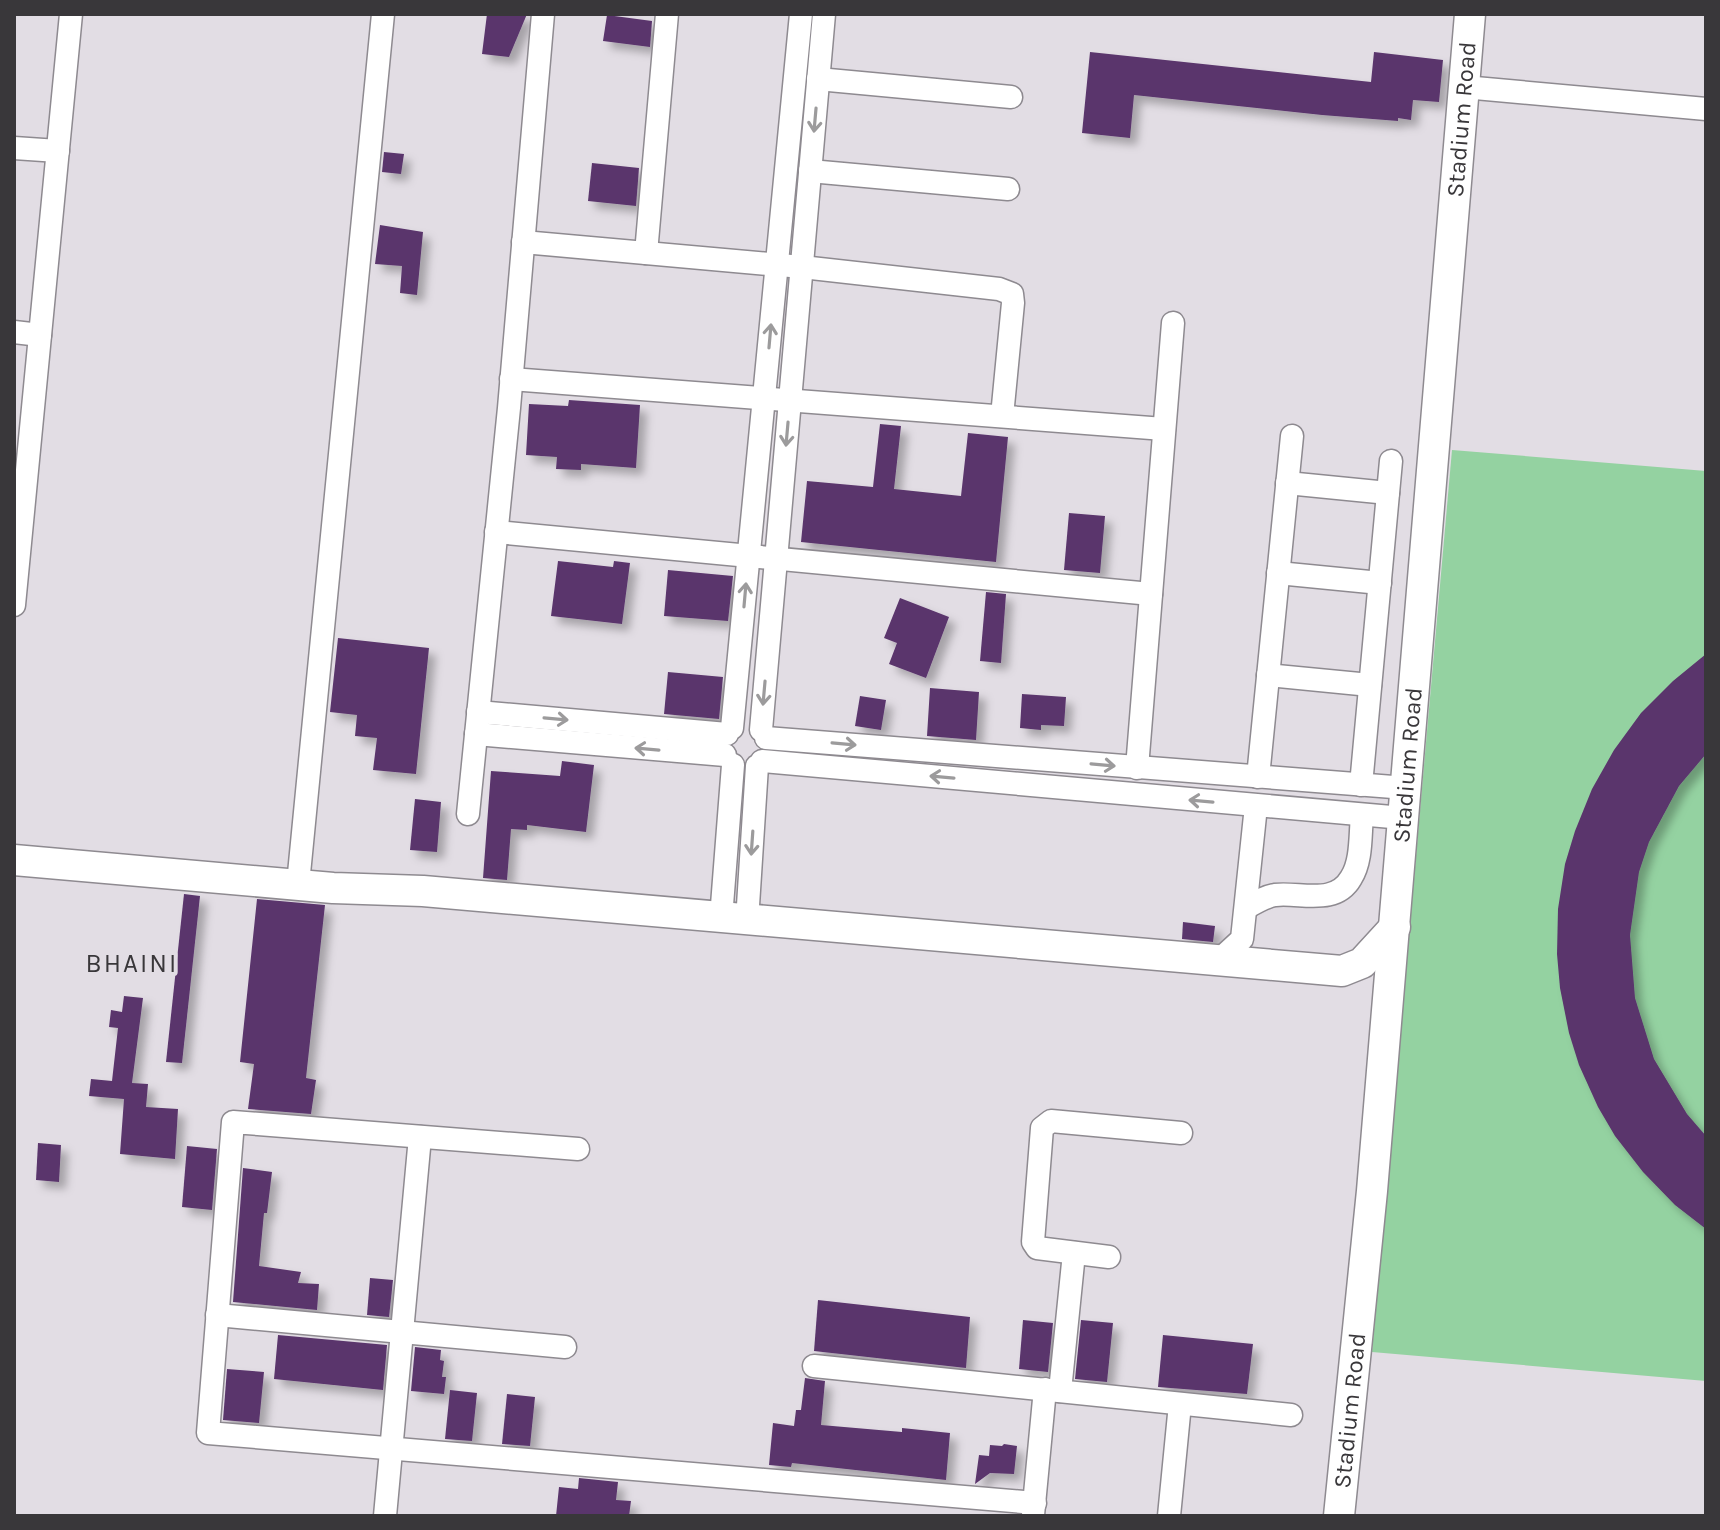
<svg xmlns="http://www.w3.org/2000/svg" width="1720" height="1530" font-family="Karla,sans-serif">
  <defs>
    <filter id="shadow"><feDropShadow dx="7" dy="7" stdDeviation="4" flood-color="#0004"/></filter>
  </defs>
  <rect width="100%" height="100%" fill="#e2dde4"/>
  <polygon fill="#94d2a1" points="1452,450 1706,471 1706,1381 1372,1352"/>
  <g fill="#5a356c" filter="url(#shadow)">
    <polygon points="487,14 527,14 509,57 482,54"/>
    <polygon points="607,15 652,21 650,47 603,41"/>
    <polygon points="1090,52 1371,82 1374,52 1443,60 1439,102 1413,100 1411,120 1398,118 1398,121 1322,115 1134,95 1130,138 1082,133"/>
    <polygon points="384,152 404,154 401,174 382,172"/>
    <polygon points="592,163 639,168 636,206 588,201"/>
    <polygon points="380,225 423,232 417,295 400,293 402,266 375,264"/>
    <polygon points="569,400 640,405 636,468 581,464 581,470 556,469 557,457 526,455 529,404 568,406"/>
    <polygon points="880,424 901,426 894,489 961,496 968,433 1008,437 996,562 801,542 807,481 873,487"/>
    <polygon points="1069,513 1105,516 1100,573 1064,570"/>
    <polygon points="558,561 613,567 614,561 630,563 622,624 551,616"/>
    <polygon points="668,570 733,576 728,621 664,616"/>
    <polygon points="986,592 1006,594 1001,663 980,661"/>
    <polygon points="900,598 949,617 926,678 889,664 897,643 884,638"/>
    <polygon points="338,638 429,648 416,774 373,770 377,738 355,736 357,715 330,712"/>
    <polygon points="1706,654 1706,754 1679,786 1649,842 1639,872 1630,935 1635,998 1654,1059 1687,1114 1706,1136 1706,1229 1675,1205 1643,1172 1615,1136 1598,1107 1579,1065 1569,1033 1560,988 1557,954 1558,909 1565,864 1575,831 1592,789 1614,750 1641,713 1673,681"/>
    <polygon points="668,672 723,677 719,719 664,714"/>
    <polygon points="930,688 979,692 976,740 927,736"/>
    <polygon points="1022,694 1066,697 1064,726 1041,725 1041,730 1020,728"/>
    <polygon points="860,696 886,700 881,730 855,726"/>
    <polygon points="562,761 594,765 586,832 527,825 527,830 511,829 507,880 483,878 491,771 560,776"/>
    <polygon points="415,799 441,802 437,852 410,850"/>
    <polygon points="184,894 200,896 182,1063 166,1062"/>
    <polygon points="257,899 325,905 306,1078 316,1080 311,1114 248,1109 254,1064 240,1062"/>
    <polygon points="1183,922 1215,926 1213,942 1182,939"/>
    <polygon points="124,996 143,998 132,1083 148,1084 146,1107 178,1109 175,1159 120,1154 124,1099 89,1096 91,1079 112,1081 118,1028 109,1027 111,1010 122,1012"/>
    <polygon points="38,1143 61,1145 59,1182 36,1180"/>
    <polygon points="187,1146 217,1149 212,1210 182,1207"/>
    <polygon points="243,1168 272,1172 267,1213 264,1213 259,1266 301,1272 298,1283 319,1284 317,1310 233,1302"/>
    <polygon points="370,1278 393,1280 389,1317 367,1315"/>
    <polygon points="818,1300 970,1317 966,1368 814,1351"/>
    <polygon points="1023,1320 1053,1323 1048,1372 1019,1369"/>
    <polygon points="1081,1320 1113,1323 1107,1382 1075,1379"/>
    <polygon points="278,1335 387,1345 383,1390 274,1379"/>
    <polygon points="1163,1335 1253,1344 1247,1394 1158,1387"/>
    <polygon points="415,1347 441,1350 440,1360 444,1361 442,1377 446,1377 444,1394 411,1391"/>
    <polygon points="227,1369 264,1372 259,1423 223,1420"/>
    <polygon points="805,1378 825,1381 821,1425 902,1432 902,1428 950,1433 946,1480 792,1463 791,1467 769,1465 773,1423 794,1426 796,1410 801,1410"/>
    <polygon points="450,1390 477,1393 472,1441 445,1439"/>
    <polygon points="507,1394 535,1397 530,1446 502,1444"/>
    <polygon points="1004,1444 1017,1446 1014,1474 990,1473 975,1484 979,1455 989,1456 990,1445 1002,1446"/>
    <polygon points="579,1478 618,1482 616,1500 631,1501 629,1516 556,1516 559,1487 578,1489"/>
  </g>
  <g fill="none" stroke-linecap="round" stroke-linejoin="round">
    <defs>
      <g id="street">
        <polyline points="818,79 1011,97"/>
        <polyline points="1464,87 1706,109"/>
        <polyline points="14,148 58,151"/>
        <polyline points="810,171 1008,189"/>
        <polyline points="523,242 802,267 999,289 1012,294 1013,303 1002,416"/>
        <polyline points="646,253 667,14"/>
        <polyline points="14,332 40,335"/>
        <polyline points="511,379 1164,429"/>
        <polyline points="1287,483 1388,493"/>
        <polyline points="496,532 1151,594"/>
        <polyline points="1278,573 1380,583"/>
        <polyline points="14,605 71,14"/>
        <polyline points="1268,675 1370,685"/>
        <polyline points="478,712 727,734"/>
        <polyline points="732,728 801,14"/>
        <polyline points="761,730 824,14"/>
        <polyline points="476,734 725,755"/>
        <polyline points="766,738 1406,788"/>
        <polyline points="762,761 1403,818"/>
        <polyline points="1137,768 1173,323"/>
        <polyline points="1258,777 1292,436"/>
        <polyline points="1361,785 1391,461"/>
        <polyline points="468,814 509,408 543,14"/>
        <polyline points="298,884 383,14"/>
        <path d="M1246,908C1256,902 1264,897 1275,895C1301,892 1335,906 1351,878C1362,861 1360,835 1362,816"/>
        <polyline points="721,918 733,765"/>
        <polyline points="747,921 757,766"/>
        <polyline points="1217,962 1242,939 1256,806"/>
        <polyline points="578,1149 233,1122 208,1433 1035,1503"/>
        <polyline points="1109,1257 1037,1248 1033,1242 1042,1128 1051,1121 1181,1133"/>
        <polyline points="217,1315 565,1347"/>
        <polyline points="814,1366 1291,1415"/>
        <polyline points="1060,1391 1074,1253"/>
        <polyline points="1033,1515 1045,1389"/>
        <polyline points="385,1516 420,1137"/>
        <polyline points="1169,1516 1180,1404"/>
      </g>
      <g id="secondary">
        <polyline points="14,860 333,888 423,891 1342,971 1362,963 1395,927"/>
        <path id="s1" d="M1339,1516L1372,1191L1470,14"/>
      </g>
    </defs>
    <use href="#street" stroke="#8e8a90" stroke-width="25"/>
    <use href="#secondary" stroke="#8e8a90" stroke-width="33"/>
    <use href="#street" stroke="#fff" stroke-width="22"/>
    <use href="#secondary" stroke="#fff" stroke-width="30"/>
  </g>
  <defs><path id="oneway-shaft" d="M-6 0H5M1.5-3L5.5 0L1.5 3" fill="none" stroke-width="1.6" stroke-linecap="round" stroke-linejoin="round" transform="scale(2)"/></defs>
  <g stroke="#9c9b9c">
    <use href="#oneway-shaft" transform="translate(815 120) rotate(95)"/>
    <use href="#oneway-shaft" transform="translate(770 336) rotate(-85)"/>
    <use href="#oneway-shaft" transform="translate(787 434) rotate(95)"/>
    <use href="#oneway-shaft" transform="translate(745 595) rotate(-85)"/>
    <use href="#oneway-shaft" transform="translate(764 693) rotate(95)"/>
    <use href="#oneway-shaft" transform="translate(556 719) rotate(5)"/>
    <use href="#oneway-shaft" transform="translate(844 744) rotate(5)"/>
    <use href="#oneway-shaft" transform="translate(647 749) rotate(-175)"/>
    <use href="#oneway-shaft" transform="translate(1103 765) rotate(5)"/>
    <use href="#oneway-shaft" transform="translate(942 777) rotate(-175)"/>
    <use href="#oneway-shaft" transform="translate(1201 801) rotate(-175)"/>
    <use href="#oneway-shaft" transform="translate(752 843) rotate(94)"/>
  </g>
  <g text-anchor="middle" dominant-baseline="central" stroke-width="8" stroke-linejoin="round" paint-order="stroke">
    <g font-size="24" fill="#39373a" stroke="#e2dde4">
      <text stroke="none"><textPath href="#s1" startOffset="1402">Stadium Road</textPath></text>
      <text stroke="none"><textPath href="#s1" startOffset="754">Stadium Road</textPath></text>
      <text stroke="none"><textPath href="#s1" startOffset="106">Stadium Road</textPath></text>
    </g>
    <g font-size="26" letter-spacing="2" fill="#39373a" stroke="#e2dde4">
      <text x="132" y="963">BHAINI</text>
    </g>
  </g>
  <rect width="1720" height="1530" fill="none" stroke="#39373a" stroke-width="32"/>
</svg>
